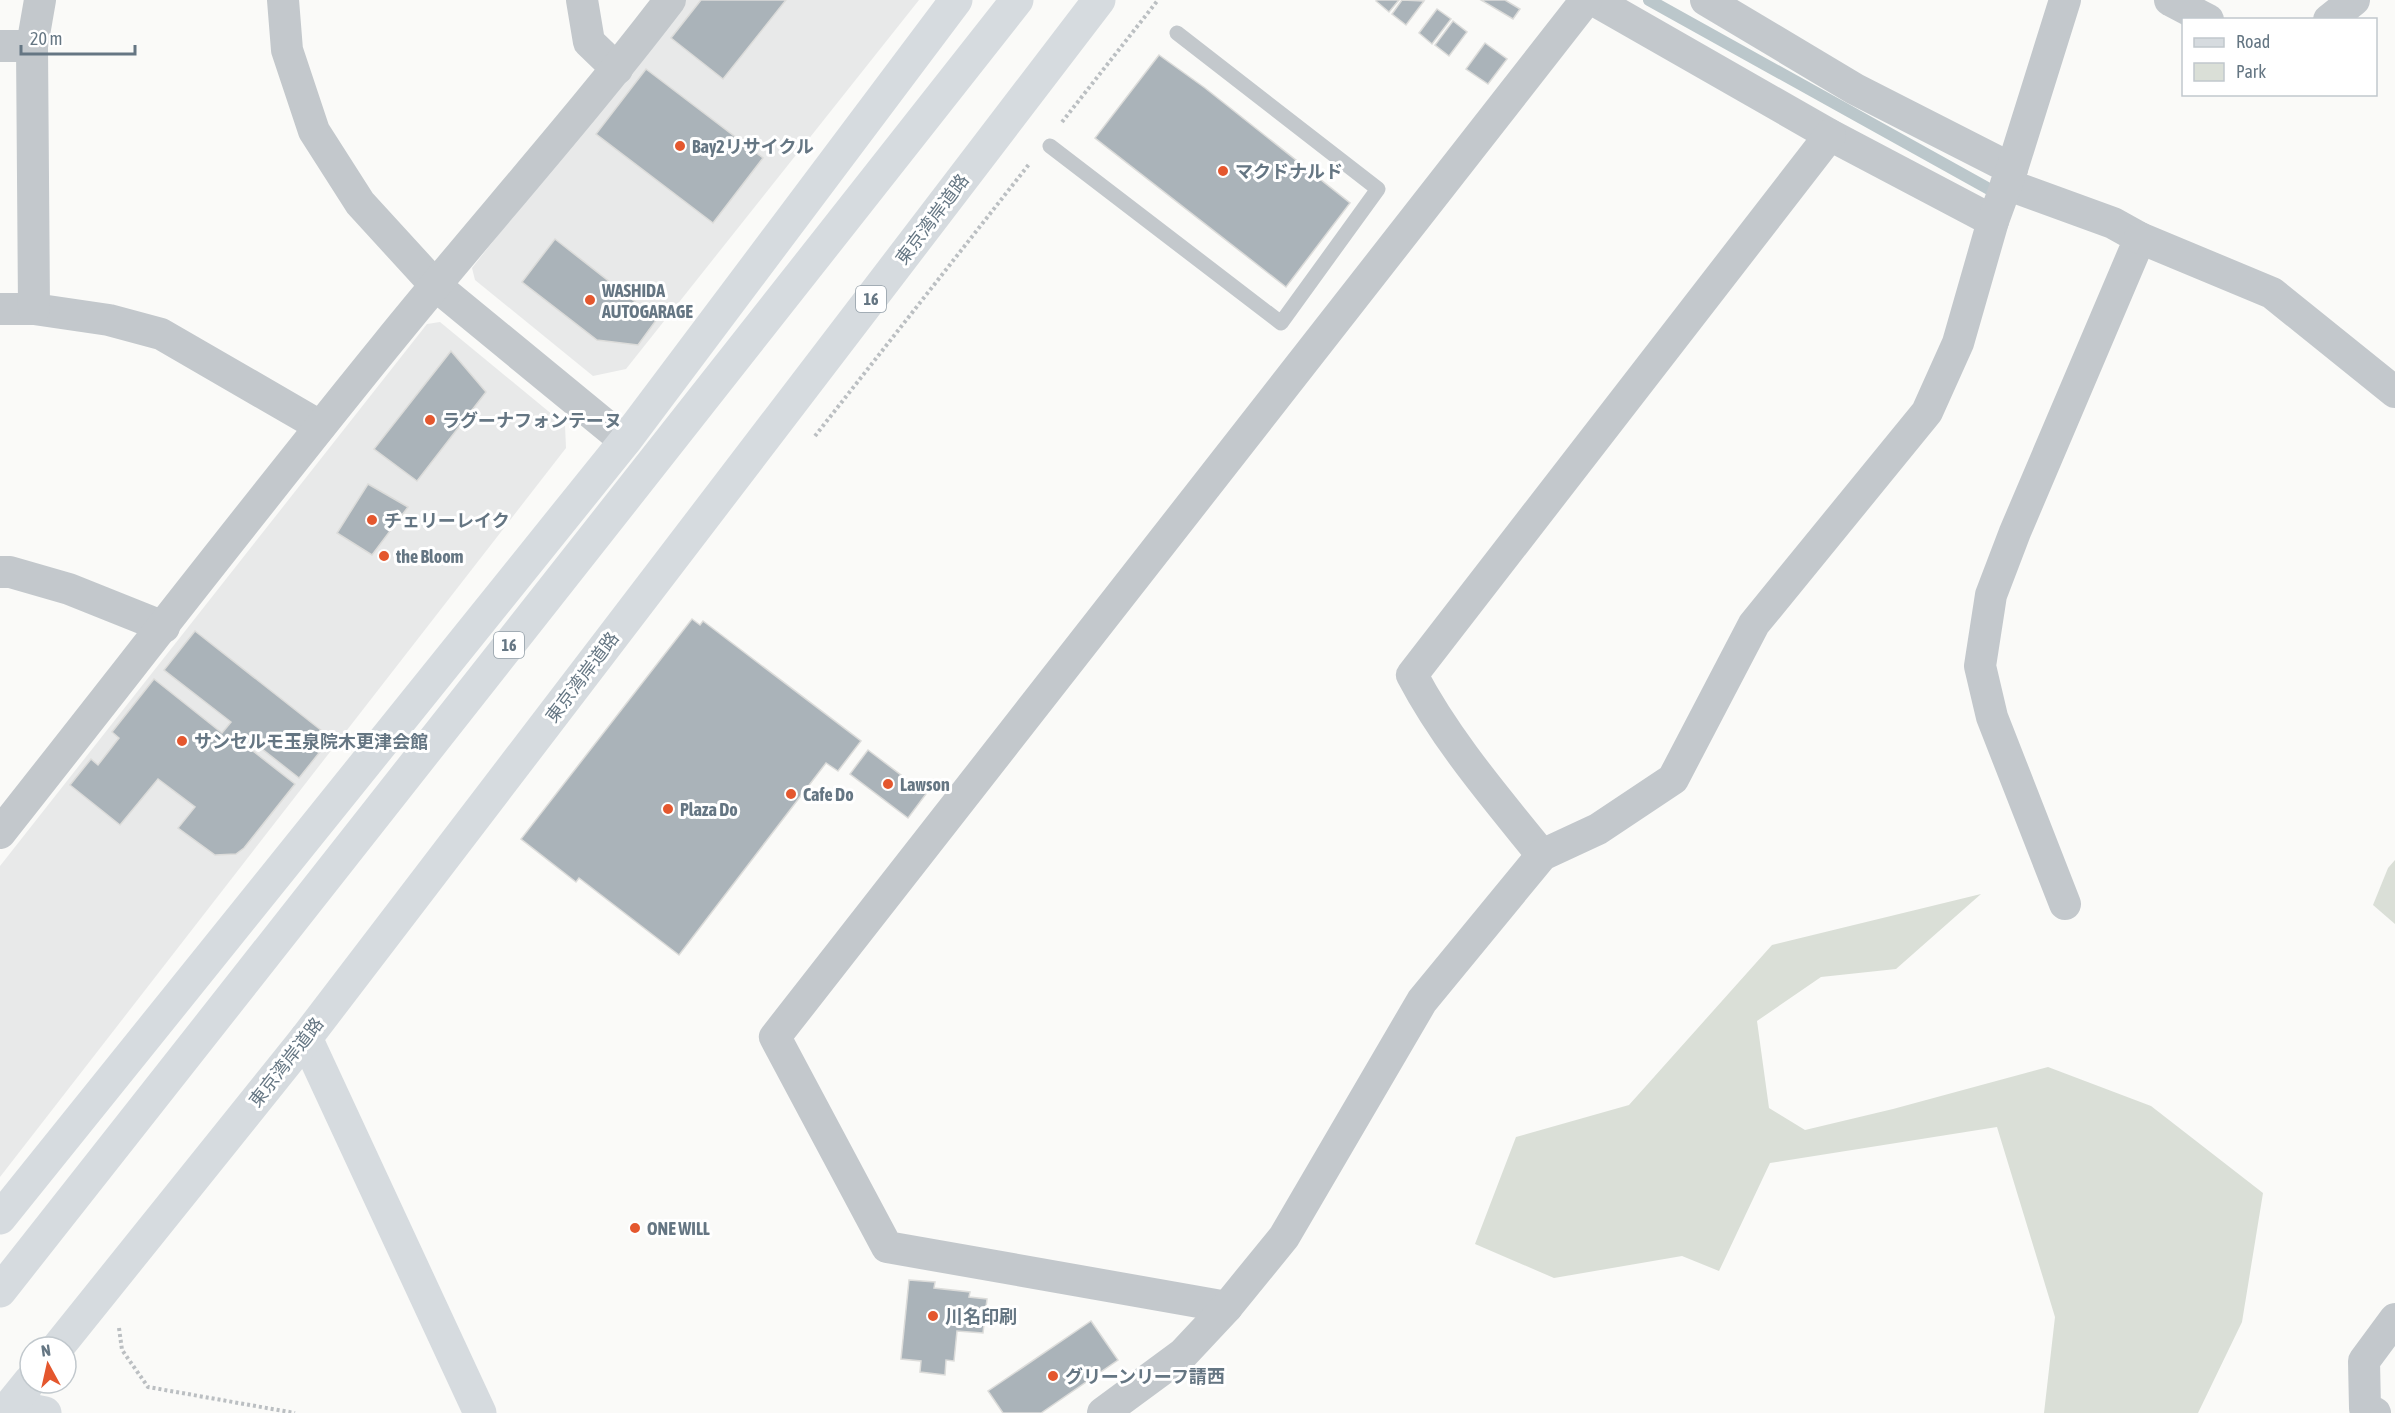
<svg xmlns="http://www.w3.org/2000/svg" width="2395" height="1413" font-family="'Asap Condensed','Noto Sans JP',sans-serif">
  <rect width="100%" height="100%" fill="#fafaf8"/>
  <g fill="#e8e9e9">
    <polygon points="683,0 919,0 626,369 593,376 475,280 472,268"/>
    <polygon points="440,322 565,425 566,448 0,1177 0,866 427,324"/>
  </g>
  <g fill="#dadfd7">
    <polygon points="2395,860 2395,924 2373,905 2388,868"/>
    <polygon points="1981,894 1896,969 1821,977 1757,1021 1769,1108 1805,1130 1893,1109 2048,1067 2151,1106 2263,1193 2242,1322 2198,1413 2044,1413 2055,1317 1997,1127 1770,1163 1719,1271 1682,1256 1554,1278 1475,1244 1516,1137 1629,1105 1772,945"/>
  </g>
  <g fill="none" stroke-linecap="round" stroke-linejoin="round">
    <polyline stroke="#bbc7cb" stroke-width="12" points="1649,0 1989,189"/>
  </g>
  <g fill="#aab3b9" stroke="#dcdcda" stroke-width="1.5">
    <polygon points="701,0 786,0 723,79 671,38"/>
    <polygon points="1377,0 1399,0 1389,12 1376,1"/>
    <polygon points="1402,0 1424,1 1406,25 1392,14"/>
    <polygon points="1481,0 1505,0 1520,9 1513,19"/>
    <polygon points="1437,9 1451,19 1432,44 1419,33"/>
    <polygon points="1453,21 1467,32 1449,56 1435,45"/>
    <polygon points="1485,43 1507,59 1488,84 1466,69"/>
    <polygon points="1159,55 1205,88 1350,203 1286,287 1095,138"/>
    <polygon points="646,69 763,158 713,223 596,134"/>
    <polygon points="555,239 657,319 638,345 597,340 522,282"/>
    <polygon points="451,351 486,392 417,481 374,449"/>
    <polygon points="368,484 408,507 372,555 337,533"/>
    <polygon points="692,619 700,625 703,621 861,741 838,771 826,763 679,955 579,878 576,882 521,839"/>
    <polygon points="195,631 331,738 299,778 248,738 244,744 295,784 244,848 236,854 215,855 178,828 195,807 158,779 120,825 70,785 91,759 98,765 119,738 112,732 154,679 222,733 231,722 164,670"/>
    <polygon points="868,750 926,794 908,818 850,774"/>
    <polygon points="909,1280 935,1282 934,1288 970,1292 969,1297 987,1299 983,1333 957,1331 954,1361 946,1360 945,1375 920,1372 921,1361 901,1359"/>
    <polygon points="1091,1321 1118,1360 1041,1413 1003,1413 988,1391"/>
  </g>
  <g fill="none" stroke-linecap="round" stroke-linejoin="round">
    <g stroke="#bbbfc2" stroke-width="4" stroke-dasharray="3 3" stroke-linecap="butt">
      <polyline points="1062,122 1158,0"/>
      <polyline points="815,436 1030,163"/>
      <polyline points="119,1328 122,1350 148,1387 295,1413"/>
    </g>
    <polyline stroke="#c3c8cc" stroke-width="15" points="1050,146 1281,323 1378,189 1177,33"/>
    <g stroke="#c3c8cc" stroke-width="32">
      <polyline points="283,0 287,50 314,131 360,203 435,285 625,441"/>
      <polyline points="582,0 589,42 617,69"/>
      <polyline points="1594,0 1830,135 1993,221"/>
      <polyline points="1706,0 1855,89 2012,169"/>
      <polyline points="2170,0 2208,20"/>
      <polyline points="2329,20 2354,0"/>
      <polyline points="0,46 32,46"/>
      <polyline points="2006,184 2113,223 2140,238 2015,532 1991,595 1980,666 1992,717 2065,904"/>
      <polyline points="2140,238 2272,293 2395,392"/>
      <polyline points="0,309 34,309 109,320 161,334 320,426"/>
      <polyline points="34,309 32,46 40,0"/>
      <polyline points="0,572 10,572 69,589 164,627"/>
      <path d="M0,833C129,670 256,505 387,344C480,229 580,118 670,0"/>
      <path d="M1542,855C1496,798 1446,740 1412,675L1830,135"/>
      <polyline points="1227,1307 887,1247 775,1037 1586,0"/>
      <polyline points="1103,1413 1183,1354 1227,1307 1284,1237 1422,1001 1542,855 1598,829 1673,779 1754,624 1927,412 1958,343 1993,221 2012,169 2065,0"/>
      <polyline points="2375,1413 2365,1408 2364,1361 2395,1319"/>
    </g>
    <g stroke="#d6dbdf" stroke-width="33">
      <polyline points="306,1038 480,1413"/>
      <polyline points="10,1406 45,1413"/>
    </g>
    <g stroke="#d6dbdf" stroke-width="33">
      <polyline points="0,1218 625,441 956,0"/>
      <polyline points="0,1291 1017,0"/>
      <polyline points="58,1347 306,1038 1099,0"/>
      <polyline points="4,1413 30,1381"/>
    </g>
  </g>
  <g fill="#e4572e" stroke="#fff" stroke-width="2">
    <circle cx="680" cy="146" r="6"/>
    <circle cx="1223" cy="171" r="6"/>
    <circle cx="590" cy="300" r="6"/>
    <circle cx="430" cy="420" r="6"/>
    <circle cx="372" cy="520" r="6"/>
    <circle cx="384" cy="556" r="6"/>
    <circle cx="182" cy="741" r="6"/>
    <circle cx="888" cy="784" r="6"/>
    <circle cx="791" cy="794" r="6"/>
    <circle cx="668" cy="809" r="6"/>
    <circle cx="635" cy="1228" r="6"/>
    <circle cx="933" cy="1316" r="6"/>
    <circle cx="1053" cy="1376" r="6"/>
  </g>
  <g text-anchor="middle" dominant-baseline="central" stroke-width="6" stroke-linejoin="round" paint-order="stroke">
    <g fill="#fff" stroke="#939fa8" stroke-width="1.5">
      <rect x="856" y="286" width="30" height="26" rx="4.5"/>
      <rect x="494" y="632" width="30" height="26" rx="4.5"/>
    </g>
    <g font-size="16" font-weight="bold" fill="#657683">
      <text x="871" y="299">16</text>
      <text x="509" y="645">16</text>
    </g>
    <g font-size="18" font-weight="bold" fill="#657683" stroke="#fff" text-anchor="start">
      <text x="692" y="146">Bay2リサイクル</text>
      <text x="1235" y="171">マクドナルド</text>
      <text x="602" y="290">WASHIDA<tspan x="602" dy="21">AUTOGARAGE</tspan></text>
      <text x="442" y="420">ラグーナフォンテーヌ</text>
      <text x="384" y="520">チェリーレイク</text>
      <text x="396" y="556">the Bloom</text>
      <text x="194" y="741">サンセルモ玉泉院木更津会館</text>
      <text x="900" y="784">Lawson</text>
      <text x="803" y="794">Cafe Do</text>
      <text x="680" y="809">Plaza Do</text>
      <text x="647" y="1228">ONE WILL</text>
      <text x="945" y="1316">川名印刷</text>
      <text x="1065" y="1376">グリーンリーフ請西</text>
    </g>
    <g font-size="18" fill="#657683" stroke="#fff">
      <text transform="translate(932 219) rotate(-53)">東京湾岸道路</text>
      <text transform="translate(582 677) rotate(-53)">東京湾岸道路</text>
      <text transform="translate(286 1062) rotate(-52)">東京湾岸道路</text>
    </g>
  </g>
  <rect x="2182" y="18" width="195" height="78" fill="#ffffff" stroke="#c1c8cd" stroke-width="1.5"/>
  <rect x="2194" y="38" width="30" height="9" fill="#d6dbdf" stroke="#c1c8cd" stroke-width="1.5"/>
  <text x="2236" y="48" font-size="18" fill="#657683">Road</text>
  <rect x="2194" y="63" width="30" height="18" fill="#dadfd7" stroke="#c1c8cd" stroke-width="1.5"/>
  <text x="2236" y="78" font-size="18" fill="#657683">Park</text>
  <g transform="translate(48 1365) rotate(352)"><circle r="28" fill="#ffffff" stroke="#c1c8cd" stroke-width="1.5"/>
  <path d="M0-4.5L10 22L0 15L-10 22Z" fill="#e4572e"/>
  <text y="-9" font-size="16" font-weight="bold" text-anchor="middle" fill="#657683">N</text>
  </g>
  <path d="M21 45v9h114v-9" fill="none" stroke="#657683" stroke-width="3"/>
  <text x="30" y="45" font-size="18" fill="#657683" stroke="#ffffff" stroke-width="4.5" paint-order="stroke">20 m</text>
</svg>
